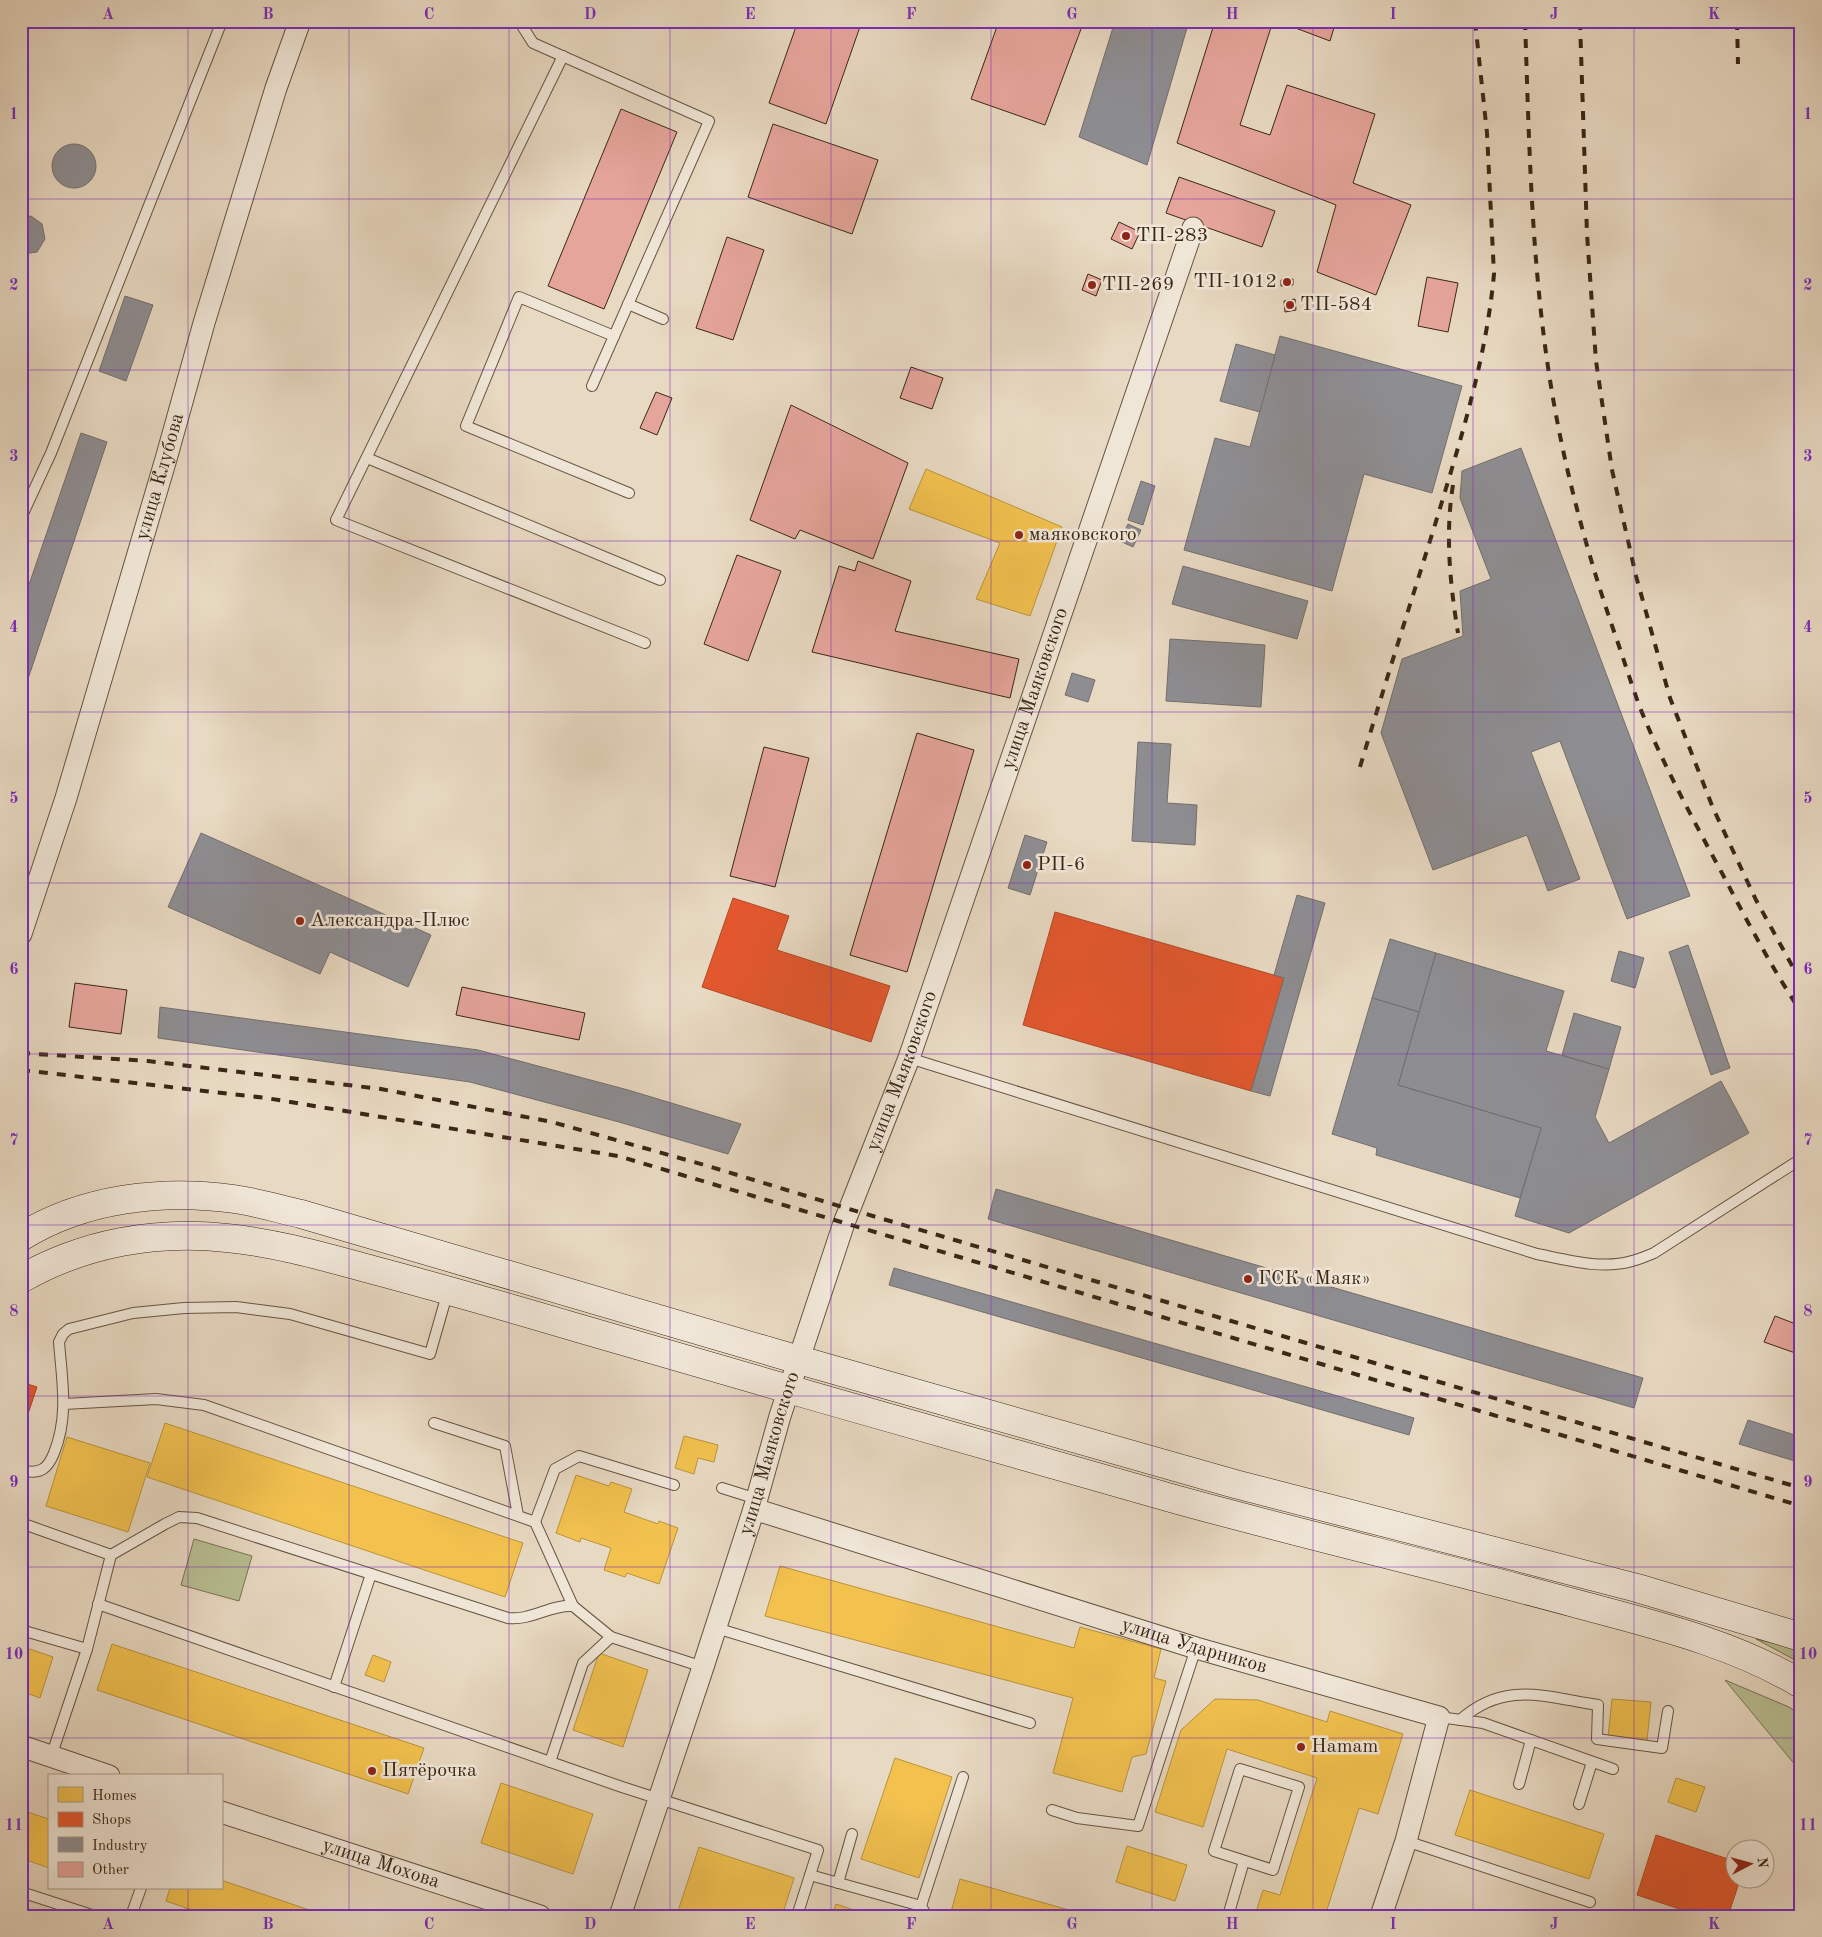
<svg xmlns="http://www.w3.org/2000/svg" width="1822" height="1937" font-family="'Old Standard TT',serif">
  <rect width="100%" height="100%" fill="#e8d9c2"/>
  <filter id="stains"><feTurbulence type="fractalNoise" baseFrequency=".004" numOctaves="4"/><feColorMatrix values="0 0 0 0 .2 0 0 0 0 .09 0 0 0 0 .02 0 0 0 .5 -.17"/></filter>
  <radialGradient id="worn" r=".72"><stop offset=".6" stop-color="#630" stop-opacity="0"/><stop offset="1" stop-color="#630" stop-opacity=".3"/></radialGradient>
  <g fill="#b8bf92" stroke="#797354">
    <polygon points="194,1539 252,1556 239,1601 181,1585"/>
    <polygon points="1756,1639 1801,1650 1801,1663 1795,1660"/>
    <polygon points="1725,1680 1789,1707 1801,1715 1801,1772"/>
  </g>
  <g fill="#f2c14e" stroke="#bb933d">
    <polygon points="926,469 1062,527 1030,616 976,599 1000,543 909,509"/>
    <polygon points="165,1423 523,1543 505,1597 147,1477"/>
    <polygon points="684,1436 718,1445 714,1462 698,1458 694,1474 675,1468"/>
    <polygon points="67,1437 150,1463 128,1532 46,1506"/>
    <polygon points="576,1475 609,1486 611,1482 632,1489 624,1512 658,1524 659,1521 678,1528 659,1584 627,1573 625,1577 604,1570 611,1548 581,1538 580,1542 556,1533"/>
    <polygon points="780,1566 1074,1648 1080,1627 1161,1649 1154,1678 1166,1681 1146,1754 1132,1757 1122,1792 1053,1773 1073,1698 765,1616"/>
    <polygon points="112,1644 424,1748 408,1794 97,1690"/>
    <polygon points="21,1646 53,1657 40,1698 21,1691"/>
    <polygon points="599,1653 648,1670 623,1747 573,1730"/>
    <polygon points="373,1655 391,1662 384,1682 365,1675"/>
    <polygon points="1215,1699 1258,1700 1327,1722 1330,1711 1403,1734 1378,1814 1359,1808 1325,1916 1255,1915 1263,1890 1280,1895 1317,1778 1227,1749 1203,1827 1155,1812 1181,1730"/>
    <polygon points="1612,1699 1651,1702 1647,1741 1608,1737"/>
    <polygon points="895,1758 952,1777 919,1878 861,1859"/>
    <polygon points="1676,1778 1705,1787 1696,1812 1668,1802"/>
    <polygon points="501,1783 593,1814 573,1874 481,1843"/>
    <polygon points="1470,1790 1604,1834 1589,1879 1455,1835"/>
    <polygon points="21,1810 49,1819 49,1868 21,1858"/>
    <polygon points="1127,1846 1187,1865 1175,1901 1116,1882"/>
    <polygon points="699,1847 794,1878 782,1916 692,1916 678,1911"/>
    <polygon points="960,1879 1069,1910 1067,1916 963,1916 951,1912"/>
    <polygon points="221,1880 327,1916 209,1916 166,1901 170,1888 221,1888"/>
    <polygon points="836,1904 872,1916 832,1916"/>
    <polygon points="1421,1909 1440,1916 1418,1916"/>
  </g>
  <g fill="#e4572e" stroke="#b14926">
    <polygon points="733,898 789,916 777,950 890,986 871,1042 702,987"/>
    <polygon points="1055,912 1284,978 1251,1091 1023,1025"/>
    <polygon points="21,1382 37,1387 21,1435"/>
    <polygon points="1656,1835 1734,1861 1734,1880 1740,1880 1728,1916 1701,1916 1637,1895"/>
  </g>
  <g fill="#8d8d92" stroke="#746e6c">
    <polygon points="1115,21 1189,21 1147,165 1079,137"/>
    <circle cx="74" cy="166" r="22"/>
    <polygon points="31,216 42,224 45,239 37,252 22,254 21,218"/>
    <polygon points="125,296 153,305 126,381 99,371"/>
    <polygon points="1280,336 1462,386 1432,493 1364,474 1332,591 1184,550 1215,438 1250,447"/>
    <polygon points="1236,344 1275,355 1260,412 1220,401"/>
    <polygon points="81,433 107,442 24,691 21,690 21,608"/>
    <polygon points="1521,448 1690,896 1627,919 1560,741 1531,752 1580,879 1548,891 1527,835 1433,870 1381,733 1402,659 1463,636 1460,591 1491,579 1460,498 1462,471"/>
    <polygon points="1141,481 1155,486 1143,525 1128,520"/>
    <polygon points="1128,524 1141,530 1133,547 1120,541"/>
    <polygon points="1183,566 1308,601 1297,639 1172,604"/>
    <polygon points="1170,639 1265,645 1261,707 1166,701"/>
    <polygon points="1072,673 1095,680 1088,702 1065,695"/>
    <polygon points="1138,742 1171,744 1167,803 1197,805 1195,845 1132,841"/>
    <polygon points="201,833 431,935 408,987 330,952 320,974 168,907"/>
    <polygon points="1025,835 1047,842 1030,895 1008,888"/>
    <polygon points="1297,895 1325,903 1270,1096 1251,1091 1284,978 1274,975"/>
    <polygon points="1390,939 1436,953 1419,1012 1372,998"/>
    <polygon points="1688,945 1730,1068 1711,1075 1669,952"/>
    <polygon points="1619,951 1644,958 1635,988 1611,981"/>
    <polygon points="1436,953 1564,991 1546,1051 1609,1069 1595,1117 1609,1143 1721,1081 1749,1133 1569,1233 1515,1216 1541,1128 1398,1085"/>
    <polygon points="1372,998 1419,1012 1398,1085 1541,1128 1520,1198 1376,1155 1377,1148 1332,1134"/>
    <polygon points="160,1007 478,1050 628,1090 741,1124 728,1154 619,1122 470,1082 158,1038"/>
    <polygon points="1574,1013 1621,1027 1609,1069 1562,1055"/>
    <polygon points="996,1189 1643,1378 1634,1408 988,1219"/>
    <polygon points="1801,1259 1801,1273 1793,1267"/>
    <polygon points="894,1268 1414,1418 1409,1435 889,1285"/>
    <polygon points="1748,1420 1801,1437 1801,1458 1798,1462 1739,1444"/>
  </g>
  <g fill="#e6a59b" stroke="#3a2715">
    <polygon points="798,21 862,21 826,124 769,103"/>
    <polygon points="999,21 1084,21 1045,125 971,99"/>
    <polygon points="1215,21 1273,21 1240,125 1270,135 1287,85 1375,114 1353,183 1411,205 1376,295 1317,272 1336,205 1177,143"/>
    <polygon points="1277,21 1336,21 1330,41"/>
    <polygon points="621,109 677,132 604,309 548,286"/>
    <polygon points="773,124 878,160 852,234 748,197"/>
    <polygon points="1179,177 1275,211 1262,247 1166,213"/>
    <polygon points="1119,222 1140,232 1132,249 1111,239"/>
    <polygon points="727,237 764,250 733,340 696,328"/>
    <polygon points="1088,274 1102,280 1096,296 1082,290"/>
    <polygon points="1427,277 1458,283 1448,332 1418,326"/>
    <polygon points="1293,279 1293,285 1281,286 1281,280"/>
    <polygon points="1295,299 1296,310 1285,312 1284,301"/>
    <polygon points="911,367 943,378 932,409 900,398"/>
    <polygon points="656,392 672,398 657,435 640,428"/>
    <polygon points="791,405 908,463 873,559 800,530 795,539 750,520"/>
    <polygon points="737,555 781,571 748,661 704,644"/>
    <polygon points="858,561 911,581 895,631 1019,659 1010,698 812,652 839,566 855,571"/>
    <polygon points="917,733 974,750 907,972 850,955"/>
    <polygon points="764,747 809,758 775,887 730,876"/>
    <polygon points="75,983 127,990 121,1034 69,1027"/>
    <polygon points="462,987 585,1013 579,1040 456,1015"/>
    <polygon points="1775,1316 1801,1326 1801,1355 1764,1342"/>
  </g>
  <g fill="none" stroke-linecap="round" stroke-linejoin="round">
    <defs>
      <g id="lane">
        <polyline points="519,21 533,43 709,121 592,386"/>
        <polyline points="563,56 336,520 645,643"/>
        <polyline points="628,304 663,319"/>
        <polyline points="614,336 519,297 466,426 629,493"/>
        <polyline points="367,458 660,580"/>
        <polyline points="21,518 51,453 222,21"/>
        <path d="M909,1058L1537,1254C1567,1260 1602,1270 1632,1261C1640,1259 1647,1256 1654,1253L1801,1159"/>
        <polyline points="64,1404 156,1399 204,1405 535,1522 573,1606"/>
        <polyline points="434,1423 505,1446 518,1515"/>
        <polyline points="21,1469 25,1471 21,1484"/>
        <path d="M25,1471C41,1474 48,1468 54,1453C69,1416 62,1381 59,1342L63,1334L69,1329L133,1313L184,1308L236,1307L290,1314L430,1354L448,1291"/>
        <polyline points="722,1488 757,1499"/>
        <polyline points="535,1522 555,1469 579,1456 674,1485"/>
        <polyline points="21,1523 111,1555"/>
        <polyline points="98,1604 622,1787 818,1850 797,1916"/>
        <polyline points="716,1628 1030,1723"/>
        <polyline points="21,1630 87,1649"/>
        <polyline points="334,1687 371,1574"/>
        <polyline points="1439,1717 1483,1723 1613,1769"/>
        <path d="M1460,1720C1505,1680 1545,1697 1598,1705L1597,1739L1662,1748L1668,1711"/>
        <path d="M51,1757L87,1649L111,1555L165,1524L179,1517L197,1518L508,1618C531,1621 551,1604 573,1606L611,1637L703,1667"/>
        <polyline points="550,1762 583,1663 611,1637"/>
        <polygon points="1240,1769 1299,1787 1273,1870 1214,1851"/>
        <polyline points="1519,1784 1531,1740"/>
        <polyline points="1579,1804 1592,1762"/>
        <polyline points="1052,1810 1077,1818 1138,1826 1196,1648"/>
        <polyline points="1406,1841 1590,1902"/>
        <polyline points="810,1875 921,1906 927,1916"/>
        <polyline points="838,1883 852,1834"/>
        <polyline points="21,1892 95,1916"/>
        <polyline points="921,1906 963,1777"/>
        <polyline points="131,1916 141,1888"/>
        <polyline points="1228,1916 1244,1861"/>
      </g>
      <g id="street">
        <path id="s1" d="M21,934L66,798L166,459L204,323L276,88L300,21"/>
        <path id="s2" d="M754,1509L1196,1648L1439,1717L1406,1841L1381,1916"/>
        <polyline points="21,1746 109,1776"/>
        <path id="s3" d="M221,1812L540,1916"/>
        <path id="s4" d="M620,1916L703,1667L754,1509L780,1416L844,1223L909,1058L1193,228"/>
      </g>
      <g id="secondary">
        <path d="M21,1237C83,1198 163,1189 234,1199C256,1202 279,1209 301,1214L799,1360L1235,1484L1637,1588L1801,1637"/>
        <path d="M21,1279C84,1243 156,1230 227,1238C277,1243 325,1257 373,1270C441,1288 510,1308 578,1328C778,1386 977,1444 1178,1500C1309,1536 1442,1567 1574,1603C1651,1624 1731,1642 1801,1684"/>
      </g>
    </defs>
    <use href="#lane" stroke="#665440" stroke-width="12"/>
    <use href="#street" stroke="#665440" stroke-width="23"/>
    <use href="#secondary" stroke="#3a2715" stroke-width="29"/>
    <use href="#lane" stroke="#f0e6d7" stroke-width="10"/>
    <use href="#street" stroke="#f0e6d7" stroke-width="21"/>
    <use href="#secondary" stroke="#f0e6d7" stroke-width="28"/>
    <g stroke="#3a2715" stroke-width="4" stroke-dasharray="9 9" stroke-linecap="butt">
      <path d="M1525,21C1529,137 1531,252 1548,367C1562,462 1587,555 1619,646C1627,669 1634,693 1643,715C1666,770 1695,823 1723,875C1747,921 1772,968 1801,1012"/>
      <polyline points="1580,21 1587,234 1596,361 1612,470 1636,576 1670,698 1713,808 1756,900 1801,982"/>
      <polyline points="1737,21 1738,64"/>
      <path d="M1453,485C1445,534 1450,584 1458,633"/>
      <path d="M1360,767C1384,687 1409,608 1434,528C1459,445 1486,361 1494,274L1487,133L1475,21"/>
      <polyline points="21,1053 148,1061 381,1089 552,1122 708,1166 849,1209 1801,1488"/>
      <polyline points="21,1070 266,1098 618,1156 1801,1506"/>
    </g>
  </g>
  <path fill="none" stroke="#7b2cbf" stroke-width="1" stroke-opacity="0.55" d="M188,21V1776M349,21V1916M509,21V1916M670,21V1916M831,21V1916M991,21V1916M1152,21V1916M1313,21V1916M1473,21V1916M1634,21V1916M21,199H1801M21,370H1801M21,541H1801M21,712H1801M21,883H1801M21,1054H1801M21,1225H1801M21,1396H1801M21,1567H1801M21,1738H1801M188,1888V1916"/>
  <g fill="#8f2418" stroke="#f0e6d7" stroke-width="2">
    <circle cx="1126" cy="236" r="5"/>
    <circle cx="1287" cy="282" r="5"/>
    <circle cx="1092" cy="285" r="5"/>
    <circle cx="1290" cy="305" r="5"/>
    <circle cx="1019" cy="535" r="5"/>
    <circle cx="1027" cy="865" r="5"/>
    <circle cx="300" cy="921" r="5"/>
    <circle cx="1248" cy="1279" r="5"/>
    <circle cx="1301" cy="1747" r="5"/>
    <circle cx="372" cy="1771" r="5"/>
  </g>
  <g text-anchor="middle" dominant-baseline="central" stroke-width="5" stroke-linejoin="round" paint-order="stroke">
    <g font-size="20" fill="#3a2715" stroke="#f0e6d7" text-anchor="start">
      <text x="1136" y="236">ТП-283</text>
      <text x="1277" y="282" text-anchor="end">ТП-1012</text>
      <text x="1102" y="285">ТП-269</text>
      <text x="1300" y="305">ТП-584</text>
      <text x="1029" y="535">маяковского</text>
      <text x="1037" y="865">РП-6</text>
      <text x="310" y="921">Александра-Плюс</text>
      <text x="1258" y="1279">ГСК «Маяк»</text>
      <text x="1311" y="1747">Hamam</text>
      <text x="382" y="1771">Пятёрочка</text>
    </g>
    <g font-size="20" fill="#3a2715" stroke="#f0e6d7">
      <text stroke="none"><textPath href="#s1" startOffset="478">улица Клубова</textPath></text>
      <text stroke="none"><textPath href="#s4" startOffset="1296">улица Маяковского</textPath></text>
      <text stroke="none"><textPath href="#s4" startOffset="891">улица Маяковского</textPath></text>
      <text stroke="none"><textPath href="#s4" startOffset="486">улица Маяковского</textPath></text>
      <text stroke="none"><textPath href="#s2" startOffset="461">улица Ударников</textPath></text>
      <text stroke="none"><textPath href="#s3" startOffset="168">улица Мохова</textPath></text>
    </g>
  </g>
  <rect width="1822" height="1937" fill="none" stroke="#e8d9c2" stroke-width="55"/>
  <rect x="48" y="1774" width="175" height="115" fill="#f0e6d7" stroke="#a79a89"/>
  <rect x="58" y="1787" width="25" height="15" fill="#f2c14e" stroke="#a79a89"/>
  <text x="92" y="1800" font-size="15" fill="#3a2715">Homes</text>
  <rect x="58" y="1812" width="25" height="15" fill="#e4572e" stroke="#a79a89"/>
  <text x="92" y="1824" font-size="15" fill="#3a2715">Shops</text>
  <rect x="58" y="1837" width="25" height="15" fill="#8d8d92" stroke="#a79a89"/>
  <text x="92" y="1850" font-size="15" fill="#3a2715">Industry</text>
  <rect x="58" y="1862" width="25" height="15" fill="#e6a59b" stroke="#a79a89"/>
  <text x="92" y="1874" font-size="15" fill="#3a2715">Other</text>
  <g transform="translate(1750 1864) rotate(84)"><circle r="24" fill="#f0e6d7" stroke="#a79a89"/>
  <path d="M0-4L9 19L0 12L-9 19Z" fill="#8f2418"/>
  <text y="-8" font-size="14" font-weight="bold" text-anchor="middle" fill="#3a2715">N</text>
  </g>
  <rect x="28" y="28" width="1766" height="1882" fill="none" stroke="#7b2cbf" stroke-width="2"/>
  <g font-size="16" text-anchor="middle" font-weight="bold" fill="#7b2cbf">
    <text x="108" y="19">A</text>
    <text x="268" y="19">B</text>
    <text x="429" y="19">C</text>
    <text x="590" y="19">D</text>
    <text x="750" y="19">E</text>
    <text x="911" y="19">F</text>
    <text x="1072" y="19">G</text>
    <text x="1232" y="19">H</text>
    <text x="1393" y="19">I</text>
    <text x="1554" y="19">J</text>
    <text x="1714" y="19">K</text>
    <text x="14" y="119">1</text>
    <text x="1808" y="119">1</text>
    <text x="14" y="290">2</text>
    <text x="1808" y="290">2</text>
    <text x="14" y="461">3</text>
    <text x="1808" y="461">3</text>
    <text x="14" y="632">4</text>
    <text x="1808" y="632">4</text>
    <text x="14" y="803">5</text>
    <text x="1808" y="803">5</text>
    <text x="14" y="974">6</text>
    <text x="1808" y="974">6</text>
    <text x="14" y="1145">7</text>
    <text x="1808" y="1145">7</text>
    <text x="14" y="1316">8</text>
    <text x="1808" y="1316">8</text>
    <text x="14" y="1487">9</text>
    <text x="1808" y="1487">9</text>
    <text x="14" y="1659">10</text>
    <text x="1808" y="1659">10</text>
    <text x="14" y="1830">11</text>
    <text x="1808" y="1830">11</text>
    <text x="108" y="1929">A</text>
    <text x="268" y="1929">B</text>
    <text x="429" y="1929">C</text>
    <text x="590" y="1929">D</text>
    <text x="750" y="1929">E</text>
    <text x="911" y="1929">F</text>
    <text x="1072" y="1929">G</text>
    <text x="1232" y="1929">H</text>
    <text x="1393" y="1929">I</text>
    <text x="1554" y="1929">J</text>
    <text x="1714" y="1929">K</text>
  </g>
  <rect width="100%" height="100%" filter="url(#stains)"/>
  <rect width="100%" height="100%" fill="url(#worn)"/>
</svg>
